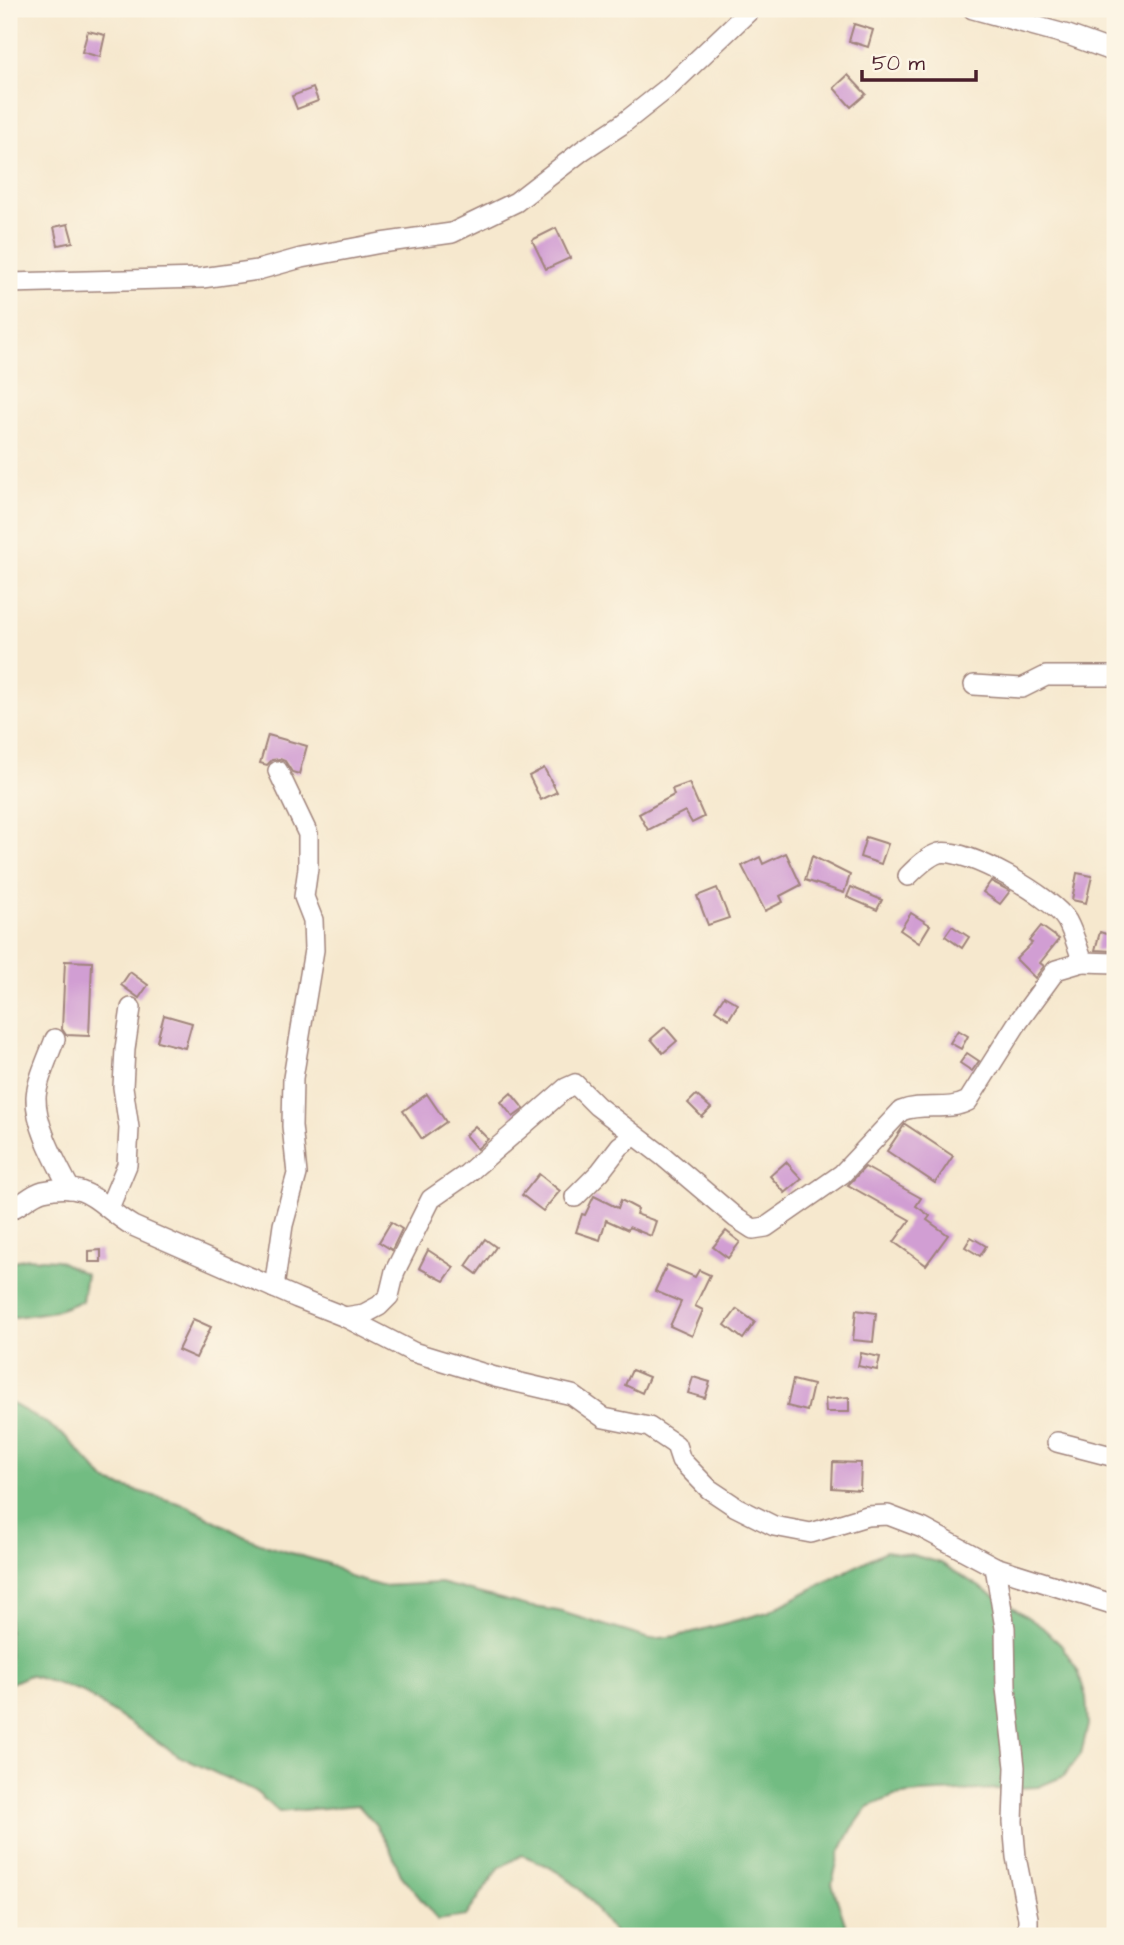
<svg xmlns="http://www.w3.org/2000/svg" width="1124" height="1945" font-family="'Architects Daughter',sans-serif">
  <rect width="100%" height="100%" fill="#fcf5e5"/>
  <filter id="ink" filterUnits="userSpaceOnUse"><feTurbulence type="fractalNoise" baseFrequency=".0143" numOctaves="2"/><feDisplacementMap in="SourceGraphic" scale="14" xChannelSelector="R" yChannelSelector="G"/><feConvolveMatrix kernelMatrix="1 2 1 2 8 2 1 2 1" color-interpolation-filters="sRGB"/></filter>
  <filter id="wash" filterUnits="userSpaceOnUse"><feTurbulence type="fractalNoise" baseFrequency=".00686" numOctaves="4" result="noise"/><feDisplacementMap in="SourceGraphic" scale="28" xChannelSelector="R" yChannelSelector="G"/><feGaussianBlur stdDeviation="1.57" result="paint"/><feColorMatrix in="noise" values="0 0 0 0 0 0 0 0 0 0 0 0 0 0 0 0 0 1.4 0 .05"/><feComposite in="paint" operator="in"/></filter>
  <g filter="url(#wash)">
    <rect width="100%" height="100%" fill="#f6e8ce"/>
    <g fill="#72bc82" stroke="#5e6e56" stroke-width="2">
      <polygon points="28,1258 57,1260 86,1274 82,1301 55,1311 9,1318 9,1262"/>
      <path d="M9,1402L45,1422L67,1438L107,1482L188,1506L243,1536L270,1547L326,1563L353,1578L381,1586L440,1583L527,1606L558,1611L650,1639L678,1636L768,1612L885,1551L913,1555L941,1563L1017,1610L1042,1627L1062,1646L1078,1671L1086,1697L1088,1725L1081,1754L1064,1776L1038,1787L920,1793L894,1796L868,1807L852,1829L839,1854L832,1884L849,1936H617C607,1925 599,1913 590,1901C573,1878 548,1865 522,1855L499,1868L466,1916L438,1920L401,1875L390,1849L376,1825L358,1805L279,1812L256,1792L179,1756L81,1691L29,1675L9,1684Z"/>
    </g>
    <g id="blocks">
      <g fill="#d19ed3">
        <polygon points="854,24 873,30 868,47 849,41"/>
        <polygon points="88,31 105,35 100,57 82,52"/>
        <polygon points="848,75 866,94 851,107 834,88"/>
        <polygon points="313,88 318,101 297,109 292,96"/>
        <polygon points="68,224 73,242 58,245 54,227"/>
        <polygon points="556,228 570,258 546,269 532,240"/>
        <polygon points="268,735 307,746 299,774 292,772 285,761 280,759 272,760 267,765 260,763"/>
        <polygon points="544,768 557,792 541,800 529,776"/>
        <polygon points="689,783 704,817 692,823 685,811 648,830 639,814 674,795 672,789"/>
        <polygon points="866,837 888,844 881,864 860,857"/>
        <polygon points="786,853 801,885 780,896 783,902 765,911 742,866 760,857 763,864"/>
        <polygon points="812,856 850,875 844,893 805,880"/>
        <polygon points="1077,873 1092,876 1086,903 1072,900"/>
        <polygon points="991,881 1010,891 1000,904 983,892"/>
        <polygon points="851,887 882,900 877,910 847,897"/>
        <polygon points="717,888 729,918 708,925 697,896"/>
        <polygon points="911,913 930,925 919,943 900,930"/>
        <polygon points="952,926 969,937 962,948 945,936"/>
        <polygon points="1041,926 1059,939 1040,963 1044,966 1035,978 1016,959 1032,943 1029,941"/>
        <polygon points="1100,932 1115,937 1112,951 1095,950"/>
        <polygon points="65,961 92,962 89,1036 66,1035 62,1029"/>
        <polygon points="130,972 148,985 139,998 121,985"/>
        <polygon points="724,996 738,1004 729,1019 715,1010"/>
        <polygon points="164,1015 192,1023 185,1048 157,1041"/>
        <polygon points="665,1027 677,1041 663,1053 651,1039"/>
        <polygon points="958,1030 968,1036 961,1049 950,1043"/>
        <polygon points="967,1053 979,1061 972,1071 960,1063"/>
        <polygon points="511,1093 524,1109 513,1117 501,1102"/>
        <polygon points="427,1094 446,1122 422,1139 403,1111"/>
        <polygon points="696,1095 711,1108 702,1117 688,1103"/>
        <polygon points="905,1124 953,1156 935,1183 887,1151"/>
        <polygon points="475,1126 488,1139 477,1149 465,1135"/>
        <polygon points="786,1162 802,1179 785,1193 770,1176"/>
        <polygon points="865,1167 921,1198 916,1206 930,1216 927,1220 948,1235 926,1265 894,1242 910,1220 848,1185"/>
        <polygon points="539,1174 560,1191 543,1211 522,1195"/>
        <polygon points="594,1196 618,1208 621,1200 638,1209 636,1214 656,1221 651,1236 629,1227 628,1230 606,1220 600,1240 576,1232 582,1214 585,1215"/>
        <polygon points="391,1222 402,1229 392,1250 379,1242"/>
        <polygon points="726,1231 740,1242 728,1258 713,1247"/>
        <polygon points="971,1237 986,1246 980,1256 965,1247"/>
        <polygon points="485,1239 496,1247 477,1274 466,1266"/>
        <polygon points="101,1250 101,1262 89,1262 89,1251"/>
        <polygon points="428,1250 454,1267 444,1281 419,1268"/>
        <polygon points="667,1265 695,1277 699,1270 710,1275 695,1306 703,1310 692,1336 670,1326 681,1302 655,1291"/>
        <polygon points="737,1309 755,1322 743,1339 725,1325"/>
        <polygon points="856,1310 876,1313 873,1342 853,1340"/>
        <polygon points="193,1319 211,1327 196,1358 178,1350"/>
        <polygon points="861,1353 880,1357 877,1370 858,1366"/>
        <polygon points="632,1370 649,1377 642,1393 625,1385"/>
        <polygon points="693,1377 710,1382 705,1398 688,1393"/>
        <polygon points="793,1380 813,1385 807,1411 787,1406"/>
        <polygon points="849,1397 849,1412 826,1412 825,1399"/>
        <polygon points="833,1462 861,1463 860,1490 832,1488"/>
      </g>
    </g>
  </g>
  <g filter="url(#ink)">
    <use href="#blocks" fill-opacity="0" stroke="#a0847c" stroke-width="2"/>
    <g fill="none" stroke-linecap="round" stroke-linejoin="round">
      <defs>
        <g id="minor">
          <polyline points="973,9 1068,35 1115,52"/>
          <polyline points="9,283 202,278 258,270 301,258 381,243 452,233 516,202 583,150 621,125 669,87 751,9"/>
          <polyline points="974,685 1022,688 1046,676 1115,676"/>
          <path d="M908,876C916,868 928,856 939,853C966,847 1054,898 1067,921C1074,934 1078,949 1083,962L1115,963"/>
          <path d="M55,1039C49,1055 37,1080 36,1097C35,1126 57,1164 70,1189"/>
          <polyline points="575,1197 600,1172 620,1146 634,1136"/>
          <polyline points="109,1208 127,1165 129,1128 123,1087 125,1049 131,1008"/>
          <path d="M9,1210C21,1206 31,1194 43,1191C91,1180 98,1206 133,1226L297,1298L345,1317L413,1352L495,1377L572,1395L604,1418L649,1427L676,1445L681,1460L709,1489L736,1507L774,1526L811,1533L867,1516L888,1515L922,1528L995,1567L1115,1605"/>
          <polyline points="274,1288 283,1225 297,1174 292,1126 293,1078 314,950 313,920 304,897 308,868 308,834 278,771"/>
          <path d="M345,1317L364,1314L379,1306L389,1296L395,1271L431,1199L467,1174L566,1088L575,1084L597,1106L664,1157L736,1218L753,1229L766,1227L842,1174L901,1111C923,1102 947,1112 968,1101L1016,1025L1056,970L1083,962"/>
          <polyline points="1057,1442 1115,1457"/>
          <polyline points="995,1567 1005,1628 1006,1688 1015,1767 1013,1822 1016,1857 1028,1918 1028,1936"/>
        </g>
      </defs>
      <use href="#minor" stroke="#a0847c" stroke-width="22"/>
      <use href="#minor" stroke="#fff" stroke-width="19"/>
    </g>
  </g>
  <rect width="1124" height="1945" fill="none" stroke="#fcf5e5" stroke-width="35"/>
  <path d="M862 70v10h114v-10" fill="none" stroke="#4a1f2b" stroke-width="3.5"/>
  <text x="872" y="70" font-size="21" fill="#4a1f2b" stroke="#fcf5e5" stroke-width="5" paint-order="stroke">50 m</text>
</svg>
